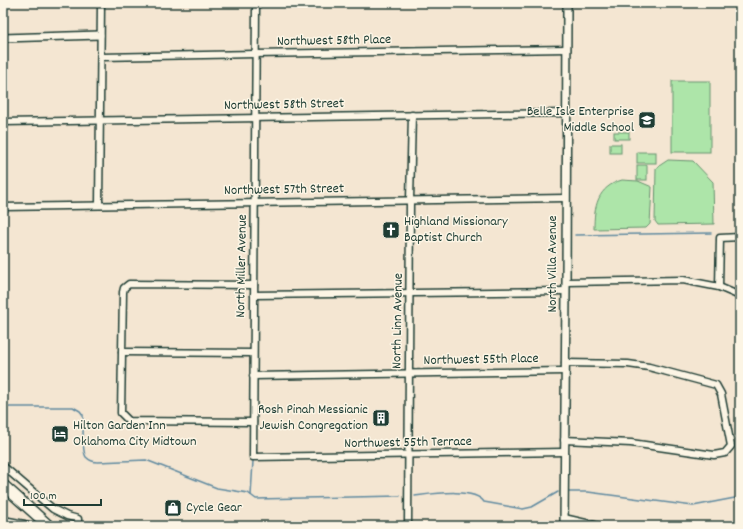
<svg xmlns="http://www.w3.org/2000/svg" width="743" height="529" font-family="Dekko,sans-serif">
  <defs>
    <pattern id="park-crowns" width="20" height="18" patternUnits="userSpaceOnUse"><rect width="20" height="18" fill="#ade5a9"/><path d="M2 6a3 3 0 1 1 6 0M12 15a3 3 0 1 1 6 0" fill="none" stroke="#94c592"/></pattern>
  </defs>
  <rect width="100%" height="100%" fill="#f4e6d2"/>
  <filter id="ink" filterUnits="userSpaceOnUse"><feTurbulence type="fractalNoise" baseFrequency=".025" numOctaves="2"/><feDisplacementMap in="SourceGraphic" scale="8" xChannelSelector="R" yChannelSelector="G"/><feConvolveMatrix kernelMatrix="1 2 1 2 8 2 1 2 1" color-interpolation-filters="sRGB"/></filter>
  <g filter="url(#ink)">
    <g fill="url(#park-crowns)" stroke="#66916e">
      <rect x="614" y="132" width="15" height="7"/>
      <rect x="610" y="144" width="11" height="9"/>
    </g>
    <g fill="#ade5a9" stroke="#66916e">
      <rect x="672" y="81" width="38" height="71"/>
      <rect x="637" y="152" width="19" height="11"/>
      <polygon points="668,160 693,161 713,182 714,224 658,225 655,221 656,168"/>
      <rect x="637" y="165" width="10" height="15"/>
      <path d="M622,180L638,181L652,187L650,224L646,228L594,229C594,207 597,187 622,180Z"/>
    </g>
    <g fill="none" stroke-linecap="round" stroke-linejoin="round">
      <g stroke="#608aa0" stroke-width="1.5">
        <polyline points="575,235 711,233"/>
        <path d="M3,407H73L80,411L83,415C84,425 81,450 86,457C89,460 94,462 98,462L146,460L217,488L248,493L256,499L400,496"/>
        <polyline points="569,492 588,492 693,506 740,497"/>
        <polyline points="251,495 253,461"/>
        <path d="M415,496C431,494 475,487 484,502L523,509L532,507L558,492"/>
      </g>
      <defs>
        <g id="minor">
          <polyline points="256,3 253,457 564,452"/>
          <polyline points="101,57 255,54 567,49"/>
          <polyline points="3,122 566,113"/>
          <polyline points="99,205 101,3"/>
          <polyline points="3,207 566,198"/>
          <polyline points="566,282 683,280 719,287 740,296"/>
          <polyline points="719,287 720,238 740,237"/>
          <polyline points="254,295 566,291"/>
          <polyline points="122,352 253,353"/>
          <polyline points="253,376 565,371"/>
          <polyline points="253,422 129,421 121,413 123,292 124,288 129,284 254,285"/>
          <polyline points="564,440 631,443 714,455 725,453 731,446 721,394 716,385 649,367 628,364 565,363"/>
          <polyline points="3,466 53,509 67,516 78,519 78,526"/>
          <polyline points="564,518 599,526"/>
          <polyline points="408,526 410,200 412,115"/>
        </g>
        <g id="tertiary">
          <polyline points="3,38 100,35"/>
          <polyline points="564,526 566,291 567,3"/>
        </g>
        <g id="trunk">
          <polyline points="3,485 49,526"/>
          <polyline points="3,522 24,526"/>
        </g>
      </defs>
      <use href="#minor" stroke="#1f3d34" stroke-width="9"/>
      <use href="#tertiary" stroke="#1f3d34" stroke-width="10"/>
      <use href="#trunk" stroke="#1f3d34" stroke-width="13"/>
      <use href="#minor" stroke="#fcf5e5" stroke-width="6"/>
      <use href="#tertiary" stroke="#fcf5e5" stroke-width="7"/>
      <use href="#trunk" stroke="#fcf5e5" stroke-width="10"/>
    </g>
  </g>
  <defs>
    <symbol id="school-square" viewBox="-11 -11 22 22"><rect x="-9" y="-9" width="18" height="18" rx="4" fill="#1f3d34" stroke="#fcf5e5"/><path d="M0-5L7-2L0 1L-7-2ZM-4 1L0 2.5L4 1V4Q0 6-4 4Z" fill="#fff"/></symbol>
    <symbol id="church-square" viewBox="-11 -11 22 22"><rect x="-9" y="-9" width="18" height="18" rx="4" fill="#1f3d34" stroke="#fcf5e5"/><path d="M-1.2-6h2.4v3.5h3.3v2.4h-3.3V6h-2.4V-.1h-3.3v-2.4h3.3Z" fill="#fff"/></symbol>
    <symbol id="building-square" viewBox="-11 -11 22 22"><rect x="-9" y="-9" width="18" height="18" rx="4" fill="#1f3d34" stroke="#fcf5e5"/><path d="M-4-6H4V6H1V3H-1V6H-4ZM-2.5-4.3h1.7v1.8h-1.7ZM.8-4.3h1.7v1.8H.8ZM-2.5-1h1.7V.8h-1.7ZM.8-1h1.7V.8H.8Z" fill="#fff"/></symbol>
    <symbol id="hotel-square" viewBox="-11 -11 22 22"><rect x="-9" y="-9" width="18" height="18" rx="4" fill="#1f3d34" stroke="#fcf5e5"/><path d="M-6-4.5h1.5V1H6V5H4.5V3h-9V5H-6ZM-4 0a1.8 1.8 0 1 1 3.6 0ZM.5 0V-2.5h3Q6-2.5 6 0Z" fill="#fff"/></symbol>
    <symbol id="shop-square" viewBox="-11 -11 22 22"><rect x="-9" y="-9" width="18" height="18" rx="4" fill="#1f3d34" stroke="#fcf5e5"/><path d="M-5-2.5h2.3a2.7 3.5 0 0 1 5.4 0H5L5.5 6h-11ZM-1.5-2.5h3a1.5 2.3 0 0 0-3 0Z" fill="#fff"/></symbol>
  </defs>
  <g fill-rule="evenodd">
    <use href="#school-square" x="637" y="110" width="20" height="20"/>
    <use href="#church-square" x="381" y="220" width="20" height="20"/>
    <use href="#building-square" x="371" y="408" width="20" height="20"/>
    <use href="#hotel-square" x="50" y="424" width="20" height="20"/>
    <use href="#shop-square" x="163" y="498" width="20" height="20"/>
  </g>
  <g text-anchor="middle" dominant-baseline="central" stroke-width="3" stroke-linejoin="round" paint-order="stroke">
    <g font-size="14" fill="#1f3d34" stroke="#fcf5e5">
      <text transform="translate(334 41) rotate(-1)">Northwest 58th Place</text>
      <text transform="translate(284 105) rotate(-1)">Northwest 58th Street</text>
      <text transform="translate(284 190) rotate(-1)">Northwest 57th Street</text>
      <text transform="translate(553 264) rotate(-90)">North Villa Avenue</text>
      <text transform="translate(242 266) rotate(-89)">North Miller Avenue</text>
      <text transform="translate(398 321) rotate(-89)">North Linn Avenue</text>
      <text transform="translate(481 360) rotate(-1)">Northwest 55th Place</text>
      <text transform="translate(408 443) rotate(-1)">Northwest 55th Terrace</text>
    </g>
    <g font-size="14" fill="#1f3d34" stroke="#fcf5e5" text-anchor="start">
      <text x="634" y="112" text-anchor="end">Belle Isle Enterprise<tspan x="634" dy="16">Middle School</tspan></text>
      <text x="404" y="222">Highland Missionary<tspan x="404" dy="16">Baptist Church</tspan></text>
      <text x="368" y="410" text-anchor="end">Rosh Pinah Messianic<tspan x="368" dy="16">Jewish Congregation</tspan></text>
      <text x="73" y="426">Hilton Garden Inn<tspan x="73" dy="16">Oklahoma City Midtown</tspan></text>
      <text x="186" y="508">Cycle Gear</text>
    </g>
  </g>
  <rect width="743" height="529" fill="none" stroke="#fcf5e5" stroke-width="16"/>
  <rect x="8" y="8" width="727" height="513" fill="none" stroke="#1f3d34" stroke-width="1.5" filter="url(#ink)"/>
  <path d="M24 499v6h77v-6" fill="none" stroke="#1f3d34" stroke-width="2"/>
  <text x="30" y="499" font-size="12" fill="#1f3d34" stroke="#fcf5e5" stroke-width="3" paint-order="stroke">100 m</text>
</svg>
